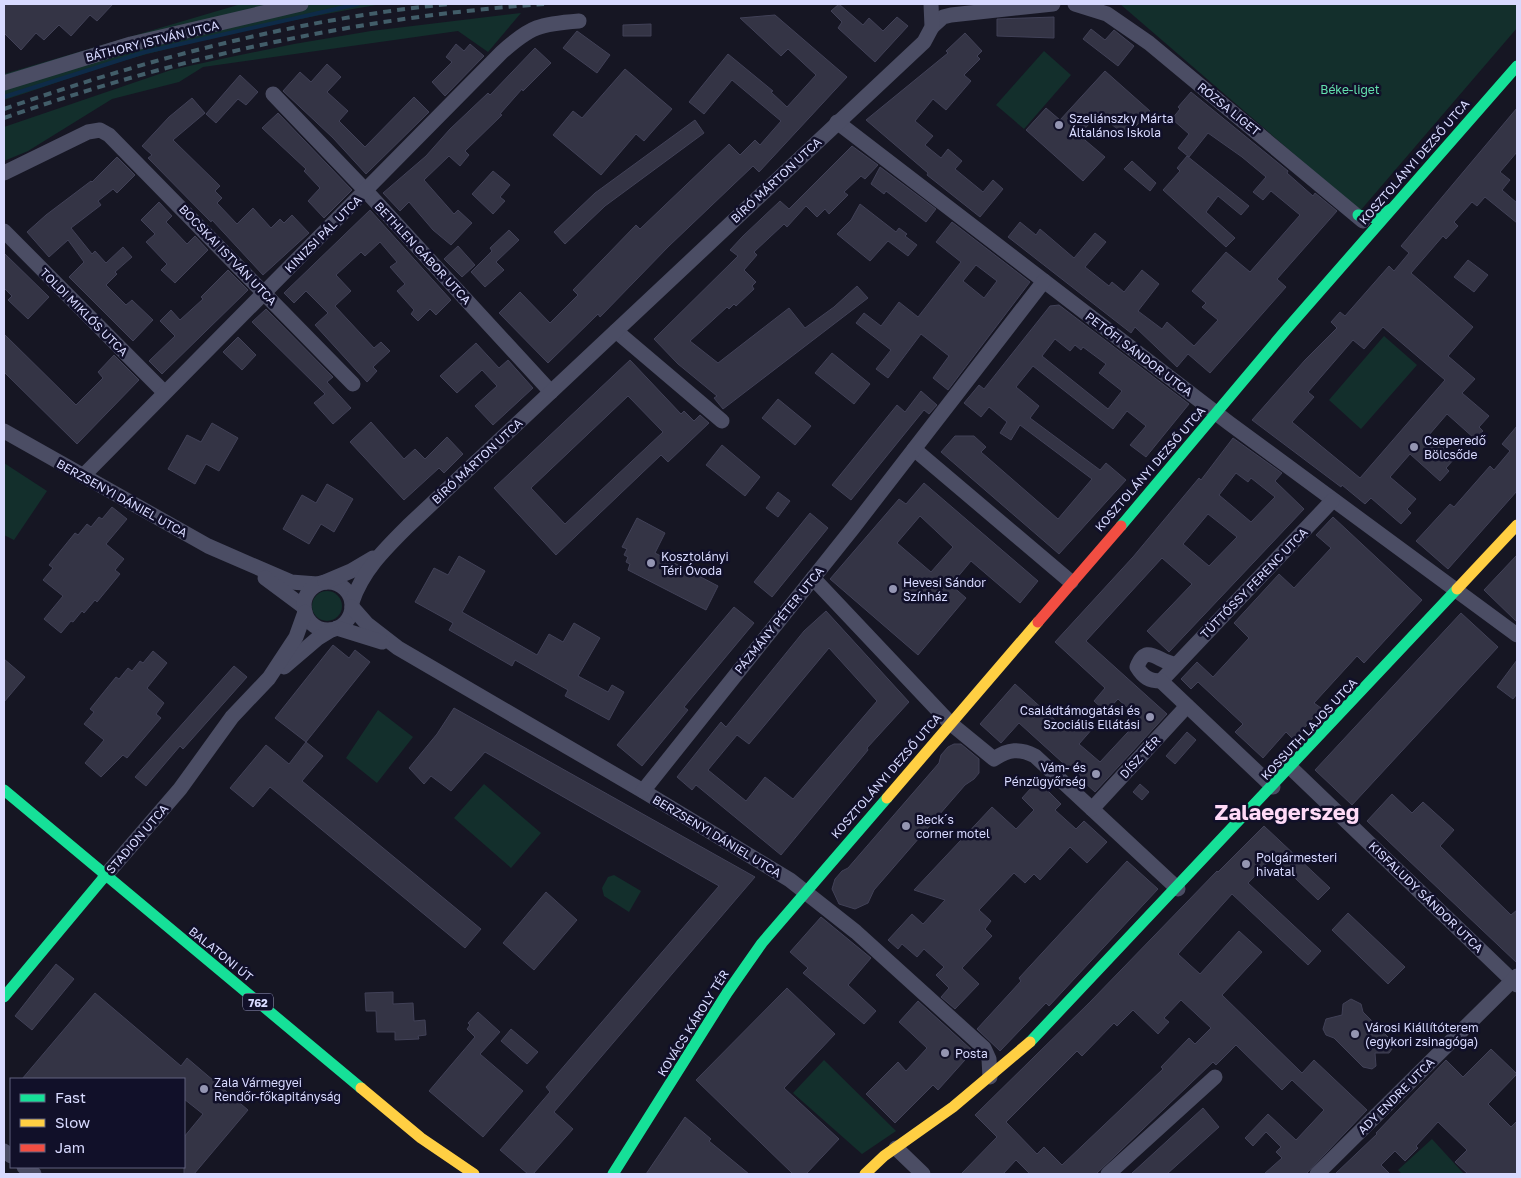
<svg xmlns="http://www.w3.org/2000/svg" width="1521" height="1178" font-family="'Golos Text',sans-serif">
  <rect width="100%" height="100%" fill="#161623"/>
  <g fill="#132f2c">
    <path d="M241,4H382C310,16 238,31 167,49C111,62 58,83 4,100V74Z"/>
    <polygon points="1120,4 1517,4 1517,28 1360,211"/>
    <polygon points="521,13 488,52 458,31 203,67 179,82 112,99 28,151 4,161 4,127 171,70 221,59 294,44 371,31"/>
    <polygon points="1044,51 1071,75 1024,129 996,105"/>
    <polygon points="1384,336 1417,365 1361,429 1329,400"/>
    <polygon points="4,463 47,491 14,540 4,535"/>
    <circle cx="327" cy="606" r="15"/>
    <polygon points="378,710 413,737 377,783 346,758"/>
    <polygon points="484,784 541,833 511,868 454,818"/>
    <polygon points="614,875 641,891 629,912 604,896 602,888 608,877"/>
    <polygon points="824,1060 896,1131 862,1154 793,1093"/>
    <polygon points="1432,1139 1464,1174 1402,1174 1398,1170"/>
  </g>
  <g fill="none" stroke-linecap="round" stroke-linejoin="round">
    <polyline stroke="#0e2b48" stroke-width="4" points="4,97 145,52 358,4"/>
  </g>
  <g fill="#343445" stroke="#414157" fill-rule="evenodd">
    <polygon points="4,4 113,4 97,21 90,15 71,36 59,25 44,40 36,33 21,50 4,33"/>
    <polygon points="839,4 863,25 869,18 883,31 897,17 908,26 875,62 838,28 842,22 831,11"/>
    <polygon points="775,15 847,77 759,172 753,166 669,246 600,317 598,314 548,363 499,313 520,292 550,323 578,295 573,290 636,225 640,229 729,144 740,155 755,140 760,145 781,121 732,80 704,114 689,102 728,54 773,91 771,92 787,107 816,75 788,49 781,56 740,18"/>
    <polygon points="1054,17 1054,38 997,36 997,19"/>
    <polygon points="651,24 651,36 623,36 623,25"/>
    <polygon points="1091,29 1105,40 1114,30 1134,46 1118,66 1083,39"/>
    <polygon points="577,31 610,55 597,73 563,48"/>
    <polygon points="965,33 982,51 977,56 980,59 964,75 971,81 946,110 933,99 915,121 933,136 925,145 941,158 948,149 962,161 955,169 983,192 993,180 1003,189 980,217 927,175 928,173 866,120 948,53 946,51"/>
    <polygon points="456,44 464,51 470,44 484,56 445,96 432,82 452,62 446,57"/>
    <polygon points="535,48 551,63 523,91 522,89 500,114 502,115 465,151 469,155 460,166 449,156 424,180 454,214 458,210 472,223 451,245 433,230 409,202 400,211 383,193 426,156 450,129 488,93 490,95"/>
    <polygon points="327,64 341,77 327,92 348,111 339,121 365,147 414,97 429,112 366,174 333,138 283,91 300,72 311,82"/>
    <polygon points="625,69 672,109 644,141 636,134 601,175 553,135 573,111 582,118"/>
    <polygon points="1105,71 1150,111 1126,137 1099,113 1079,135 1105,157 1083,181 1026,130 1046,108 1060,120"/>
    <polygon points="240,75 258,92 246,105 238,99 216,123 206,114"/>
    <polygon points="1191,92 1288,171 1287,173 1313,196 1315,193 1337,211 1277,279 1286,287 1210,373 1188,354 1177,367 1135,327 1131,333 1008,237 1020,222 1036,235 1040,229 1074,258 1095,233 1106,242 1085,267 1109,286 1112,282 1124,292 1142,270 1159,284 1138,311 1162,329 1167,322 1194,346 1218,320 1202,307 1206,303 1192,291 1226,252 1250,272 1300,215 1271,191 1263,200 1253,192 1266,177 1242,157 1208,133 1189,157 1178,148 1189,134 1172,119 1180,109 1178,107"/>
    <polygon points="192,98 205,113 173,140 220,186 215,191 222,198 217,203 237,224 253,208 271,228 280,219 284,223 292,215 309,233 263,275 212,220 211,222 148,158 152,155 142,146 169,117"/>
    <path d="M1517,108V152L1500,172L1510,180L1502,190L1517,203V223L1485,197L1477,206L1472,202L1454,222L1458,226L1446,239L1443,236L1411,273L1473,327L1448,356L1475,379L1462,393L1489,416L1479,427L1483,431L1475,439L1447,414L1429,435L1455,458L1446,468L1449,471L1440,481L1410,454L1390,477L1416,499L1407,509L1411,513L1401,524L1371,498L1365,504L1342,485L1341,487L1252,420L1305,360L1337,328L1331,322L1340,312L1345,316L1389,266L1394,271L1409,253L1401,246ZM1383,327L1445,380L1360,478L1292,422L1314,397L1308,392L1353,340L1364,349Z"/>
    <polygon points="278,113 352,190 324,218 308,201 320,188 304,171 306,169 262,128"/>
    <polygon points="695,120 704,133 605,206 565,244 554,232 595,193"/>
    <polygon points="852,146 878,165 865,179 861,176 844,192 848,195 829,214 825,209 817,217 806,206 787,227 784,224 754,252 757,255 744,270 756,282 752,286 754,289 736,306 734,304 729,309 727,307 690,341 718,363 789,308 805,328 834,307 857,286 868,298 723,409 714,398 717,396 678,364 654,339 738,256 730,250 743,236 780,201 789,209"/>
    <polygon points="1187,156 1249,206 1241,215 1218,196 1206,212 1235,238 1226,247 1163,190 1180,171 1177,168"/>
    <polygon points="117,157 135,175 117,193 113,189 98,201 101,205 71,228 92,254 95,251 106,263 123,247 132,257 115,272 117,274 106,285 126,305 132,300 153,320 133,341 69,277 84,262 68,240 49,257 27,232 46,215 91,181 92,182"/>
    <polygon points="1132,161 1156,183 1150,191 1124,169"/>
    <polygon points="880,167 936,209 926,222 886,191 884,194 871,184"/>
    <polygon points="493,171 510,185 500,197 505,201 493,214 472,194"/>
    <polygon points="159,202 172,216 166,222 187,244 195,236 208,250 175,283 161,270 167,264 146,242 155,234 141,220"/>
    <polygon points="860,204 896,232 899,228 907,234 905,236 917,245 908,256 888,241 870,261 837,234 851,220"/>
    <polygon points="370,210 451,300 436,315 430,309 418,321 411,314 414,310 397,291 405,284 390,267 397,262 380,242 365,256 361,252 336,275 351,291 335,306 374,348 381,342 390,351 373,367 377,371 367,382 315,325 328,313 306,291 294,303 284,293"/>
    <path d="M952,222L1030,282L948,390L933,378L949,356L921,334L888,378L876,369L891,350L856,323L864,313L881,326L899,302L918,317L961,262L936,242ZM976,265L997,281L984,298L963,281Z"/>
    <polygon points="509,230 519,240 496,262 504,270 485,287 471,272 492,251 490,248"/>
    <polygon points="458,246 475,265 462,277 444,259"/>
    <polygon points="4,253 49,297 28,319 8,300 12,296 4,288"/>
    <polygon points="1468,260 1488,275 1474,292 1454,277"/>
    <polygon points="228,270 248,290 162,374 149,361 175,336 160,321 171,310 180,320 203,299 201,297"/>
    <path d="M1059,305L1189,404L1146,457L1130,445L1146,426L1127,411L1113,429L1033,366L1016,387L1039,406L1030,418L1100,470L1106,463L1126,480L1059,554L941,452L955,436H974L986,447L981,452L1058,519L1092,479L1020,425L1011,440L1000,433L1007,422L989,407L981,417L964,403L979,385L984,389L1050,306ZM1055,339L1070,351L1075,345L1081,350L1083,347L1106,364L1099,373L1122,391L1108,409L1042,356Z"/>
    <polygon points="266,309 333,377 327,382 351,408 333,424 314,403 325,394 252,322"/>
    <polygon points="4,334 76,405 103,378 98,372 114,355 139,380 77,444 4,372"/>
    <polygon points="238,337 256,355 242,370 223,352"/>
    <polygon points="476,343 499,368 508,360 533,388 493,425 475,406 497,386 482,370 457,393 440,376"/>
    <polygon points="832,353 870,384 854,404 815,373"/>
    <path d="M630,360L681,414L684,411L694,421L700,415L709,423L668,462L661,455L556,555L494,488ZM628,396L663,432L565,524L531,488Z"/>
    <polygon points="921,391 937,405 929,414 924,410 851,500 832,485 897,405 905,412"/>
    <polygon points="778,399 811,426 795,445 762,418"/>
    <polygon points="371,422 404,459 415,449 425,459 447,437 463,454 444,473 439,468 404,500 350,442"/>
    <polygon points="212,423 238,438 219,471 206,464 195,484 168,469 187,435 201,442"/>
    <polygon points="1517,426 1517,491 1448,569 1416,541 1450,504 1454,507 1490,466 1494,470 1510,451 1502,444"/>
    <path d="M1233,438L1282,473L1275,481L1304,509L1169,652L1147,631L1192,584L1162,558L1086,641L1167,714L1095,792L1019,723L1001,743L980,724L1015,684L1066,730L1079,716L1093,728L1079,744L1100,762L1140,719L1118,699L1106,712L1094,701L1105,688L1055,642L1133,557L1199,478L1201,480ZM1236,473L1248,482L1251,478L1275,497L1251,522L1219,495ZM1208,514L1237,537L1209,566L1183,544Z"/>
    <polygon points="722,445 760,477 745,496 706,465"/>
    <path d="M924,483L1038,581L1020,603L971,561L951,585L966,598L918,655L830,579L899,499L906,504ZM920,516L953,547L931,572L897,543Z"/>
    <polygon points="327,484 353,499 334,532 321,524 309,544 283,529 302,495 316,503"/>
    <polygon points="778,492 790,501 778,517 766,508"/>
    <polygon points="112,507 127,519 106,544 124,559 115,570 120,574 97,602 95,600 84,613 82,611 73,622 71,621 61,633 44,619 63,596 43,580 53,568 49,565 75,533 78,535 87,524 91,527 99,517 102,519"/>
    <polygon points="810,513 828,528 772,597 754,582"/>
    <polygon points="1333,517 1422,600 1364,663 1357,656 1314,703 1321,708 1294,740 1286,732 1263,758 1235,732 1243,724 1198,682 1191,689 1181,679 1197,662 1213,677 1249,638 1234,623 1279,574 1294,588 1331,548 1316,535"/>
    <polygon points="637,518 665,533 655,553 718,586 706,610 628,570 630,564 626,562 628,557 624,555 627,549 622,547"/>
    <polygon points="1517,555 1517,622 1484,590"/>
    <polygon points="459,556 485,571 462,612 537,655 549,634 563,642 574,623 600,638 578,676 608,692 612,685 624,692 609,720 565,696 568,690 515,660 512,666 449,630 453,623 415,602 434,568 448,575"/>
    <polygon points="734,607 754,623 684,707 688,710 642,766 617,745"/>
    <path d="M826,611L909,702L867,748L868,750L781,855L696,785L692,790L677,777L721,722L726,727L804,631ZM829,648L877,701L793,799L765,777L746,801L708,770L737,735L749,744Z"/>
    <polygon points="1461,613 1498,647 1352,805 1315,770"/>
    <polygon points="333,645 349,658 355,650 370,662 306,742 275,718"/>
    <polygon points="153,651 167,663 147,688 164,703 156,714 161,718 127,758 123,755 101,777 85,763 104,740 84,724 94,712 90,709 116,677 119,679 128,668 132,671 140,661 143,663"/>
    <polygon points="4,659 25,677 4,702"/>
    <polygon points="1517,660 1517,694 1513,699 1497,687"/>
    <polygon points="234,666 247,677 183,749 180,746 146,786 135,777"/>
    <polygon points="454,708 755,877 554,1112 573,1129 533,1174 528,1174 500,1150 550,1092 546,1087 719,886 485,752 451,791 431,776 424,784 409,768 437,734"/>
    <polygon points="1187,732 1196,740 1175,764 1166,756"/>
    <polygon points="306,742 323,756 302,781 481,929 465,948 270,787 253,807 230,788 266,745 289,764"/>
    <polygon points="954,744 961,744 979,759 979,773 974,779 965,785 874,890 868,903 855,909 839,904 832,889 835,879 842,871 848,868 939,763 941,755 948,747"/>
    <polygon points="1041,777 1052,786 1048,791 1061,804 1055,810 1076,829 1084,821 1107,842 1087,863 1070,847 1040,880 1034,874 1025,883 1014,873 979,910 991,921 985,929 992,936 962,968 979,984 955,1009 941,997 949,988 936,975 944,967 924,949 917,957 902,944 898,949 888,940 912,914 923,924 945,900 914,890 992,807 1016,829 1034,810 1022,798"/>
    <polygon points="1140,784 1149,792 1142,800 1133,792"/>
    <polygon points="1392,794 1412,813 1423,802 1454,830 1440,846 1511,915 1517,910 1517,963 1367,821"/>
    <path d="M1264,826L1330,888L1318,900L1273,857L1248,883L1321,951L1308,965L1232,894L1178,954L1200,974L1239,931L1262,952L1222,995L1302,1073L1314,1060L1367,1110L1306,1174H1264L1282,1158L1276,1152L1281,1147L1266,1132L1253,1146L1245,1138L1268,1114L1296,1140L1324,1110L1292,1080L1282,1090L1236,1045L1216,1065L1213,1062L1096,1174H1030L1016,1160L1003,1174H961L997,1137L975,1115L1090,1002L1217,871L1218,872ZM1181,1000L1211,1028L1195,1044L1189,1038L1161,1067L1163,1069L1062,1165L1044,1147L1037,1154L1006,1122L1077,1051L1082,1056L1114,1023L1117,1026L1133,1010L1158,1034L1169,1022L1164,1018Z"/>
    <polygon points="1127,861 1158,889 1049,1006 1046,1003 1000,1051 977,1029 1021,981 1019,978"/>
    <polygon points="546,892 577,920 534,970 503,943"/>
    <polygon points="1348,913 1405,967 1388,984 1332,930"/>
    <polygon points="821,917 871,958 848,985 876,1011 864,1024 803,973 808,968 790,952"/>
    <polygon points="56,964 74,979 32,1030 15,1016"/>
    <polygon points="787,988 835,1034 784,1088 839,1139 806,1174 793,1174 696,1080"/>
    <polygon points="393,992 393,1004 413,1003 414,1021 425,1020 426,1035 418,1036 419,1039 395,1040 395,1032 377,1032 376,1011 366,1011 365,993"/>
    <polygon points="95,993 181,1066 187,1058 248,1110 194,1174 184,1174 184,1137 203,1114 184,1099 184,1079 22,1079"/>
    <polygon points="1351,999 1361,1004 1363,1012 1391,1040 1392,1049 1389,1053 1375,1053 1376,1066 1372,1069 1363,1067 1334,1038 1326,1035 1323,1029 1326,1019 1342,1015 1343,1004"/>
    <polygon points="918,1001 973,1051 938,1090 933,1085 895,1123 866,1094 898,1062 906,1071 927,1048 899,1022"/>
    <polygon points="478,1012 500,1032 480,1054 523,1091 483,1137 429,1091 475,1037 467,1029 470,1025 468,1023"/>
    <polygon points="511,1029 538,1052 527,1064 501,1041"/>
    <polygon points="1491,1049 1517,1074 1488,1104 1511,1127 1517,1121 1517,1174 1468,1174 1455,1162 1467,1150 1438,1122 1416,1146 1418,1148 1405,1161 1395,1151 1381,1165 1390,1174 1335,1174 1377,1134 1376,1133 1446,1060 1463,1077"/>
    <polygon points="1203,1108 1219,1127 1167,1174 1131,1174"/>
    <polygon points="685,1117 711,1139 709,1141 749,1174 646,1174"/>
  </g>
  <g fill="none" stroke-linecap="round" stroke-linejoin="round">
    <g stroke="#4b4d64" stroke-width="15">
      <polyline points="1075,4 1107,14 1149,43 1363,221"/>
      <polyline points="932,27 943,17 951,15 1053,4"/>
      <polyline points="4,83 131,44 301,4"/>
      <polyline points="273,94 366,191 551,392"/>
      <polyline points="837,122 1229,423 1517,635"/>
      <polyline points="4,173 88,132 100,130 109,135 353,384"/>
      <polyline points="4,231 164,392"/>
      <polyline points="616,331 722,421"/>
      <polyline points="4,431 208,546 291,582 317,584"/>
      <polyline points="914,449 1071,582"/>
      <path d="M83,476L502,52C531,26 540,24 579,21"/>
      <polyline points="265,578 304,607"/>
      <path d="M813,578L950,723L994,759C1008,749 1020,748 1035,756L1178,889"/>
      <circle cx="328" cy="606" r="24"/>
      <polyline points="325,582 351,571 373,558"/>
      <path d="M352,602C363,570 385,549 408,526L924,42L932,27L931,4"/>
      <polyline points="352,607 367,624 398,648 643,791 790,880 856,932 984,1048 989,1059 990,1077"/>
      <polyline points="337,628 382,642"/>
      <path d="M1176,664C1159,664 1147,641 1137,667C1143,677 1149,681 1161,681L1332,501"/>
      <polyline points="284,667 318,638 331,630"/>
      <polyline points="1161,681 1273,787"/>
      <polyline points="1291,768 1517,985"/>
      <polyline points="643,791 853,528 1044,281"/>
      <polyline points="1092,809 1187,706"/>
      <polyline points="105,876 180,789 232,717 269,678 296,637 305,612"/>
      <polyline points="896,1148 923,1174"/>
      <polyline points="4,1151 11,1156"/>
      <polyline points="24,1167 34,1174"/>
      <polyline points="1108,1174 1215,1077"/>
      <polyline points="1317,1174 1517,976"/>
    </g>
    <g stroke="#16e098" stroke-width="11">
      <polyline points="1358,215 1376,218 1391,209"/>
      <polyline points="1121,526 1285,331 1517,66"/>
      <polyline points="4,790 361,1088"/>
      <polyline points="4,997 105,876"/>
      <polyline points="1030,1042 1457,589"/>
      <polyline points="613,1174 727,993 762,943 887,798"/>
    </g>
    <g stroke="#ffcf43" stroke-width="11">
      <polyline points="1457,589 1517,525"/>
      <polyline points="887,798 1038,622"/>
      <polyline points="361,1088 421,1138 474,1174"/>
      <polyline points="865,1174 884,1156 953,1107 1030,1042"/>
    </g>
    <polyline stroke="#f24e42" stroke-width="11" points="1038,622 1121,526"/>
    <g stroke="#425d69" stroke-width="4" stroke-dasharray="8 6" stroke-linecap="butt">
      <path d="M4,109C148,59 297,19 449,4"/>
      <path d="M4,118C179,57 359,17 544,4"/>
    </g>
  </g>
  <g fill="#9495b2" stroke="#111029" stroke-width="2">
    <circle cx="1059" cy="125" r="5"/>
    <circle cx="1414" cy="447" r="5"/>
    <circle cx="651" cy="563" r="5"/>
    <circle cx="893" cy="589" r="5"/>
    <circle cx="1150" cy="717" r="5"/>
    <circle cx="1096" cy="774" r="5"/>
    <circle cx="906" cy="826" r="5"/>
    <circle cx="1246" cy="864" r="5"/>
    <circle cx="1355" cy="1034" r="5"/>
    <circle cx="945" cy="1053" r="5"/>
    <circle cx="204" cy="1089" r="5"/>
  </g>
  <g text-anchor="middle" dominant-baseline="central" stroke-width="5" stroke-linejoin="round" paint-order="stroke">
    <rect fill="#111029" stroke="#9c9dbf" stroke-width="1" x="243" y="993.5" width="30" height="17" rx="4"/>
    <g font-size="11" font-weight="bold" fill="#d8daff">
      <text x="258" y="1002">762</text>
    </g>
    <g font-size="12" fill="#d8daff" stroke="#111029">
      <text transform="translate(152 41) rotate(-14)">BÁTHORY ISTVÁN UTCA</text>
      <text transform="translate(1229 109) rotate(39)">RÓZSA LIGET</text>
      <text transform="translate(1414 162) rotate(-49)">KOSZTOLÁNYI DEZSŐ UTCA</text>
      <text transform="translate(776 180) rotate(-43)">BÍRÓ MÁRTON UTCA</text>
      <text transform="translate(323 234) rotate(-45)">KINIZSI PÁL UTCA</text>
      <text transform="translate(423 253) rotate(47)">BETHLEN GÁBOR UTCA</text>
      <text transform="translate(228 255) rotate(46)">BOCSKAI ISTVÁN UTCA</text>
      <text transform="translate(84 312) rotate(45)">TOLDI MIKLÓS UTCA</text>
      <text transform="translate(1139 354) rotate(37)">PETŐFI SÁNDOR UTCA</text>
      <text transform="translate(477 461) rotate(-43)">BÍRÓ MÁRTON UTCA</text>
      <text transform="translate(1150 469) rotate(-49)">KOSZTOLÁNYI DEZSŐ UTCA</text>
      <text transform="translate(122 498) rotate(29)">BERZSENYI DÁNIEL UTCA</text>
      <text transform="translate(1254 583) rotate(-46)">TÜTTŐSSY FERENC UTCA</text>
      <text transform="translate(779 620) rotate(-51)">PÁZMÁNY PÉTER UTCA</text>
      <text transform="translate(1309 729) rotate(-47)">KOSSUTH LAJOS UTCA</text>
      <text transform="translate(1140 757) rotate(-47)">DÍSZ TÉR</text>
      <text transform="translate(886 776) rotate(-49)">KOSZTOLÁNYI DEZSŐ UTCA</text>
      <text transform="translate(717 836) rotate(31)">BERZSENYI DÁNIEL UTCA</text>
      <text transform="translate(137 839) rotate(-49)">STADION UTCA</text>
      <text transform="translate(1426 897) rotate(44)">KISFALUDY SÁNDOR UTCA</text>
      <text transform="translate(221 954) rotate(39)">BALATONI ÚT</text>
      <text transform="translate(693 1023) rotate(-58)">KOVÁCS KÁROLY TÉR</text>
      <text transform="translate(1396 1096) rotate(-45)">ADY ENDRE UTCA</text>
    </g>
    <g font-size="12" fill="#63e1ae" stroke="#111029">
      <text x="1350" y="89">Béke-liget</text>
    </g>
    <g font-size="12" fill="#d8daff" stroke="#111029" text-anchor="start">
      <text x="1069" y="118">Szeliánszky Márta<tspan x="1069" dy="14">Általános Iskola</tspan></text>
      <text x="1424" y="440">Cseperedő<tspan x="1424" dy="14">Bölcsőde</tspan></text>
      <text x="661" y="556">Kosztolányi<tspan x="661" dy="14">Téri Óvoda</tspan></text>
      <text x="903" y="582">Hevesi Sándor<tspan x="903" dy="14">Színház</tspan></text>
      <text x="1140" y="710" text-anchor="end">Családtámogatási és<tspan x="1140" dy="14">Szociális Ellátási</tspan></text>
      <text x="1086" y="767" text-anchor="end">Vám- és<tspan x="1086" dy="14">Pénzügyőrség</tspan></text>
      <text x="916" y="819">Beck´s<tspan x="916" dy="14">corner motel</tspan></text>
      <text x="1256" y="857">Polgármesteri<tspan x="1256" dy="14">hivatal</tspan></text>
      <text x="1365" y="1027">Városi Kiállítóterem<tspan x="1365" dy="14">(egykori zsinagóga)</tspan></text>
      <text x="955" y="1053">Posta</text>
      <text x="214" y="1082">Zala Vármegyei<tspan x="214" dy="14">Rendőr-főkapitányság</tspan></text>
    </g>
    <g font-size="22" font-weight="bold" fill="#ffdaf7" stroke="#111029">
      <text x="1287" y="811">Zalaegerszeg</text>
    </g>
  </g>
  <rect width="1521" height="1178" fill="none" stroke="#d8daff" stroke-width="10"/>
  <rect x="10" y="1078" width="175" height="90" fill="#111029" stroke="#61617f"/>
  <rect x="20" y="1094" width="25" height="8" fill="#16e098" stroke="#61617f"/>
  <text x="55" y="1103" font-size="15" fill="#d8daff">Fast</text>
  <rect x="20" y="1119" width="25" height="8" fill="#ffcf43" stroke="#61617f"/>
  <text x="55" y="1128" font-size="15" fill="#d8daff">Slow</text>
  <rect x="20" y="1144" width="25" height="8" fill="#f24e42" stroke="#61617f"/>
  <text x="55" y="1153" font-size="15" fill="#d8daff">Jam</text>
</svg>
